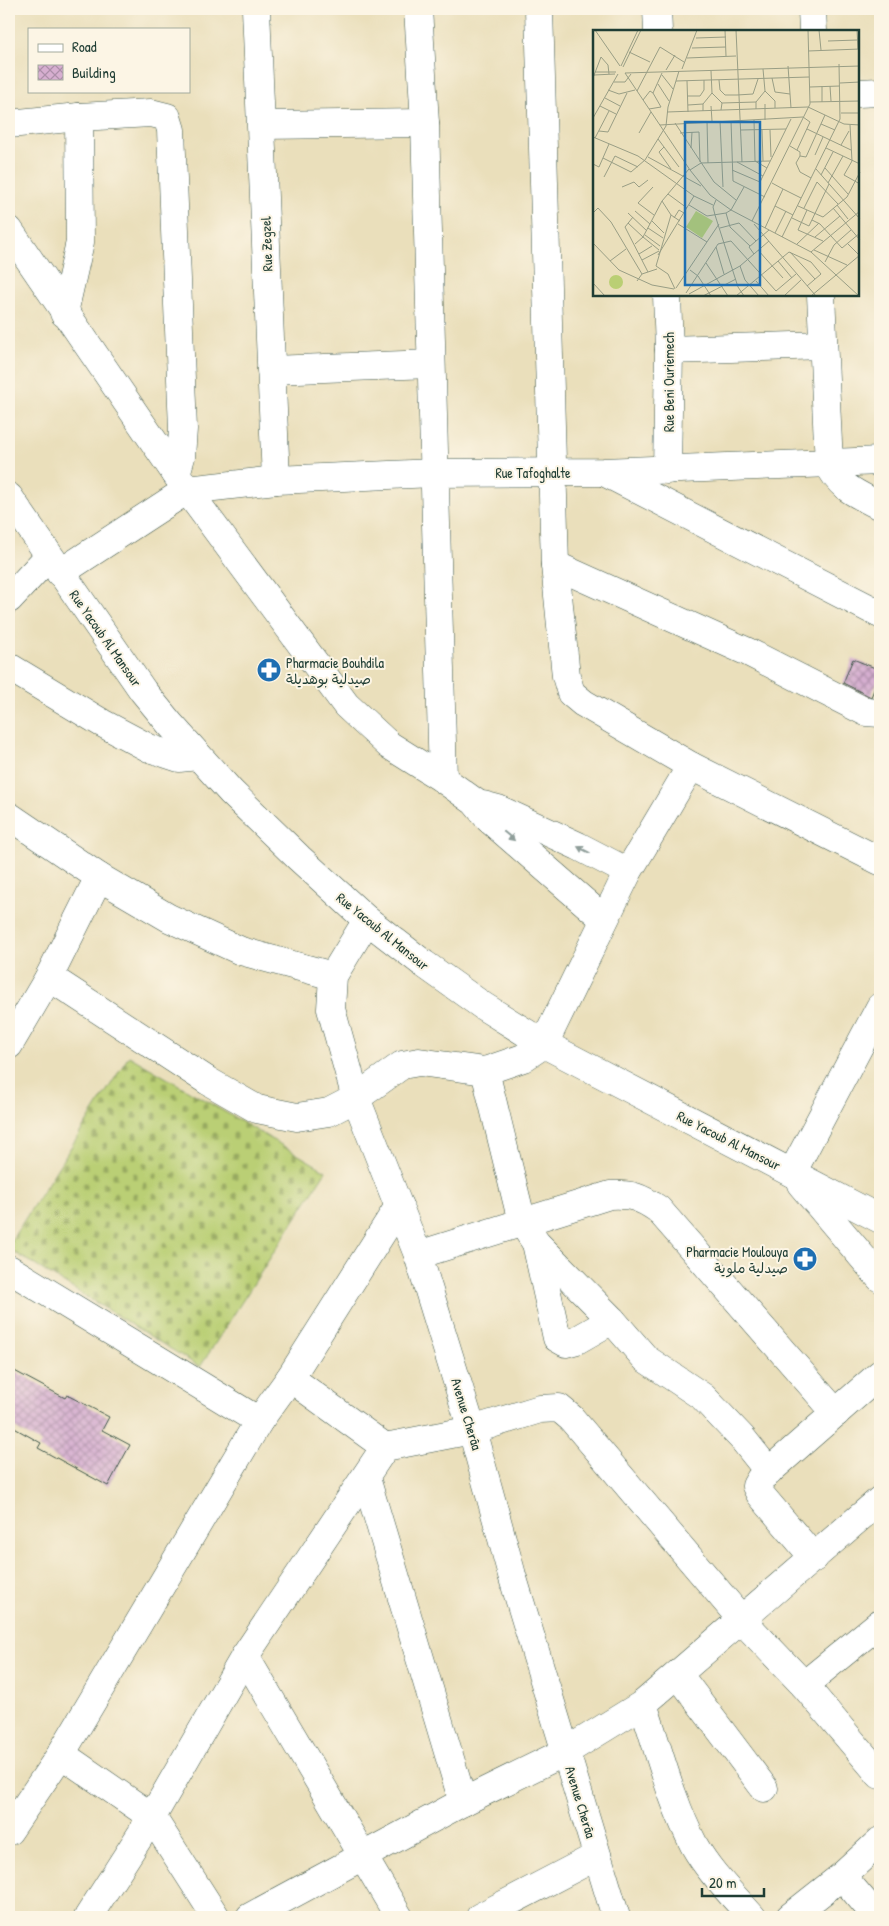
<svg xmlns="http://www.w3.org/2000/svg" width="889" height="1926" font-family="'Patrick Hand','Playpen Sans Arabic',sans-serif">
  <defs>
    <pattern id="cemetery-stones" width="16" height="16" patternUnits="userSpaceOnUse" patternTransform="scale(1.25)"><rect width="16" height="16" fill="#bacf74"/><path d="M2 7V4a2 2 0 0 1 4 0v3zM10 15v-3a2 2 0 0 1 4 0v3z" fill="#97a960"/></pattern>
    <pattern id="building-cross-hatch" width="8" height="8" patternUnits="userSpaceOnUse" patternTransform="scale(1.25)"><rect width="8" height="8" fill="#d6aed0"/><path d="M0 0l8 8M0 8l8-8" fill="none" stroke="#ad8faa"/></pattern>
  </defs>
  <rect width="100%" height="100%" fill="#fcf5e5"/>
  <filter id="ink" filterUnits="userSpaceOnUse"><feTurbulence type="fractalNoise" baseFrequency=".02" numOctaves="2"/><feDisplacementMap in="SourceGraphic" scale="10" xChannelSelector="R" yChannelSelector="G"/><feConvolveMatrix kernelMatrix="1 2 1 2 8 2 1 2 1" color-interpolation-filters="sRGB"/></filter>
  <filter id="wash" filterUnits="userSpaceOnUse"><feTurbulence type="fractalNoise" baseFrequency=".0096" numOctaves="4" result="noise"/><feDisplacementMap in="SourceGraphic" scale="20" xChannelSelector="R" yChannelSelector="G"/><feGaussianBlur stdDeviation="1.12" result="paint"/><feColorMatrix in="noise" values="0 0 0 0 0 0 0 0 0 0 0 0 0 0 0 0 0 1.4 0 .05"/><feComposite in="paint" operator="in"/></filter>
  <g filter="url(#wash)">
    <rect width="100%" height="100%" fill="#eadfbb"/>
    <polygon fill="url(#cemetery-stones)" stroke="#6c8654" points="129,1056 326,1171 200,1367 9,1249 9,1244"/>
    <g id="blocks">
      <g fill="url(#building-cross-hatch)">
        <polygon points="853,659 880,670 880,675 871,697 843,683"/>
        <polygon points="9,1368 65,1398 67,1395 109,1417 102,1430 130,1445 108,1486 38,1448 41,1443 9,1425"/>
      </g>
    </g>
  </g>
  <g filter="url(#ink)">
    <use href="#blocks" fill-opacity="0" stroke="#3d5548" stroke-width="1"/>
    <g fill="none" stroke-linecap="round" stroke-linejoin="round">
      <defs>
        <g id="minor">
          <polyline points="256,9 276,480"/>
          <polyline points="418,9 425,123 443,779"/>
          <polyline points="539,9 555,565 566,676 571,693 583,703 691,766 880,861"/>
          <polyline points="657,9 658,31"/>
          <polyline points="812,9 813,31"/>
          <polyline points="858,93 880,92"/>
          <polyline points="9,124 79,117 151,113 167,117 171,130 183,429 181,457 176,474"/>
          <polyline points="262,125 425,123"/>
          <polyline points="9,230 187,490 346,705 389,745 443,779 475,802 489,819 604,919"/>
          <polyline points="667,295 669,350 667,470"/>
          <path d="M821,295L829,464C840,489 858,494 880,506"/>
          <polyline points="64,313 80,242 79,117"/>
          <polyline points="669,350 823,345"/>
          <polyline points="271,370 431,364"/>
          <polyline points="606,473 880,614"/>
          <polyline points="9,497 143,691 170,724 231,792 299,858 367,920 424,964 483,1006 544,1044 880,1219"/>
          <polyline points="555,565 748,652 866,712 880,713"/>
          <polyline points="60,573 187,490 276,480 434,473 603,472 880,461"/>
          <polyline points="9,599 49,556"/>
          <polyline points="9,667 102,723 149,748 179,758 198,756"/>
          <polyline points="483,805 498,809 578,846 628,872"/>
          <polyline points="9,816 99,877 169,918 241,951 333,976"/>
          <polyline points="367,920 333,976 331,1009 356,1098 418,1255 430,1294 472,1430 512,1575 616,1917"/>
          <polyline points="49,977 208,1081 257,1109 297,1117 329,1112 356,1098 402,1065 419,1062 485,1071 523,1058 544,1044 628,872 691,766"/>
          <polyline points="9,1045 49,977 99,877"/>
          <polyline points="485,1071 522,1222 536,1243 612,1320 646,1359 703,1397 742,1438 769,1472"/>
          <polyline points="792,1173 880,1007"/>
          <polyline points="801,1184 880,1278"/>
          <polyline points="536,1243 557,1338 566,1343 577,1340 612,1320"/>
          <path d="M418,1255L610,1195C632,1194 640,1197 658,1209L836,1413"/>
          <polyline points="9,1269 259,1421"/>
          <polyline points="290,1378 385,1447"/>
          <polyline points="366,1478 463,1802"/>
          <polyline points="814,1558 760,1494 756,1486 760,1479 880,1374"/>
          <polyline points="245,1656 399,1917"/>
          <polyline points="678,1674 764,1788"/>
          <polyline points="804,1685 880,1623"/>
          <path d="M643,1704C659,1751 671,1801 694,1845C709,1872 732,1894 752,1917"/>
          <polyline points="61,1754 152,1817 216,1917"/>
          <polyline points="9,1831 61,1754 259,1421 290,1378 399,1206"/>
          <polyline points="842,1876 877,1917"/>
          <polyline points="88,1917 152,1817 245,1656 385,1447 472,1430 540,1409 559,1408 571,1418 742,1620 804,1685 880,1775"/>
          <polyline points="250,1917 463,1802 565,1752 643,1704 880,1500"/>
          <polyline points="480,1917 597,1856"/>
          <polyline points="790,1917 842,1876 880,1841"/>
        </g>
      </defs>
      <use href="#minor" stroke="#3d5548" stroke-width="29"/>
      <use href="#minor" stroke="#fff" stroke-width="28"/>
    </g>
    <defs><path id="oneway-solid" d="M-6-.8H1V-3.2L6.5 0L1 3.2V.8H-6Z" transform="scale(1.25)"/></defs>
    <g fill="#8f9e9a">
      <use href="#oneway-solid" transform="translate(509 836) rotate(40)"/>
      <use href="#oneway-solid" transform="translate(584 850) rotate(-153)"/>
    </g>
  </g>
  <defs>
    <symbol id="pharmacy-disc" viewBox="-11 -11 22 22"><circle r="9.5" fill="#1f6fb2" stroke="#fcf5e5"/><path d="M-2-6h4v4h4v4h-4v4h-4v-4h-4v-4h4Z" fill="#fff"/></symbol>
  </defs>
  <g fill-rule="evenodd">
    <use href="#pharmacy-disc" x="255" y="656" width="28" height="28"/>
    <use href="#pharmacy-disc" x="791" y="1245" width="28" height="28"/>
  </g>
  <g text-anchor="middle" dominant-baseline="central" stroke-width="4" stroke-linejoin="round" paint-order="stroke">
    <g font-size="14" fill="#1f3d34" stroke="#fcf5e5">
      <text transform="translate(266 244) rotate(-92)">Rue Zegzel</text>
      <text transform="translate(668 382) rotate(-90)">Rue Beni Ouriemech</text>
      <text x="533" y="472">Rue Tafoghalte</text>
      <text transform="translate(106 638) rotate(55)">Rue Yacoub Al Mansour</text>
      <text transform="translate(383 931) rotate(39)">Rue Yacoub Al Mansour</text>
      <text transform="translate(729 1140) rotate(27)">Rue Yacoub Al Mansour</text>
      <text transform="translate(467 1414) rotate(73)">Avenue Cherâa</text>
      <text transform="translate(581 1802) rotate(73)">Avenue Cherâa</text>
    </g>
    <g font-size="14" fill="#1f3d34" stroke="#fcf5e5" text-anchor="start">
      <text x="286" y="662">Pharmacie Bouhdila<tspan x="286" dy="16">صيدلية بوهديلة</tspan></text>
      <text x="788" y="1251" text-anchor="end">Pharmacie Moulouya<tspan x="788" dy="16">صيدلية ملوية</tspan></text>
    </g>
  </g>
  <g transform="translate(593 30)">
    <rect width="266" height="266" fill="#eadfbb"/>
    <path d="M103,181L120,191L109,208L93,197Z" fill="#bacf74"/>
    <path d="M16 252a7 7 0 1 1 14 0a7 7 0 1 1-14 0Z" fill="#bacf74"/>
    <path fill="none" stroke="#999e85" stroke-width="1" d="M2,0L27,36M132,0L133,26M143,0L149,132M226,0L228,20M264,0L265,19M103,8L133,7M235,11L264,10M99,18L133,17M215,21L267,19M36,22L57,32M94,28L143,26M28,36L45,0M195,36L198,78M30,37L48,0M89,39L104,0M170,39L172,61M73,40L82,25M118,41L119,63M2,42H23M32,43L97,140L117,165L138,180L218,222L266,266M32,43L267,36M1,45L22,44M69,45L80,59M0,48L8,27L15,35L16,44M179,48L182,62L197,64M126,50L127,60L132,65H144L160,64L165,49M83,51L216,47M94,51L95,82M21,52H32L38,44M247,53L267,52M65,54L76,71M229,56V72M237,56L238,71M217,57L247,56M15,60L26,64L42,60M44,61L67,17L91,32M60,63L69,43M95,66H107L111,60V50M12,68L27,76M50,70L57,61L60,63L68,77L56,79M217,72L267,71M129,73L163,72M172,74V90M95,75L110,74M7,76L23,84M118,76L119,91M163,79V72L172,61L182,71V78M110,81V74L119,63L129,73L128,80M74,82L215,77L251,94L267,95M248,83H267M0,88L25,44M161,90L162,131L174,138M114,91L115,133M127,91L130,157M138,91L140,151L172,167M82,93L121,152L143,170M228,94L242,100M67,95L210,87L217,92L204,120M257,95L259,131L251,145L267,154M214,99L258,120M148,100L193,99M169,100L170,131M177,100L178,127M6,101L15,102L34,63M46,103L58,82M87,103L106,102L107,132M0,107L45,126L101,166L120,175M2,108L16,81M65,109L86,137M248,115L256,101M197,116L207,122V126M71,117L66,122L78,139M98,118L99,102M233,118L267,134M222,125L230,107M55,127L108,156M10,128L38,142L52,130L73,96L75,77L86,41M144,132L170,146M0,134L6,137L16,114M232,138L255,164M223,139L267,189M97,140L108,133L177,131M139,140L167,152L198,89M228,145L240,122M11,147L22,126L45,137M218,148L207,142L203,133L207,126L213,127L232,85M179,153L190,159L182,176L200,185M235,153L250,126M29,157L41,152L46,157L55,150M60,157L45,173L61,185M190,159L208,168M75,164L94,178M123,170L120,177L122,185L145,257L151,266M69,171L78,185L87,191M96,175L114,186L133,183L138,180L151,157M244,175L255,189M205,176L230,187L254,167L267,142M211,178L224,152L245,174M240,178L267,210M214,180L205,200L230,211M42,181L57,194M0,183L5,178L18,192L49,244M35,183L54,201M133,183L137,197L157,216M78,185L63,236L75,244L82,259M40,187L32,197L55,242M81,188L86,180L91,183M199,188L216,196M219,190L227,194L249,218L267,203M59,191L71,203M159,191L217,74L215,0M35,193L50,207L42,214M85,194L114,212M161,194L223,266M216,196L236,154M55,198L70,208M127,198L146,193L163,211M172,198L182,176M182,203L193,181M52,205L67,216M189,207L247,89L246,34M222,207L247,186M0,213L26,240L59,255L81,259M204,214L226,193M255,214L266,225M123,217L131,244M66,220L50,207L69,171L96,139M165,220L190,248M221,220L254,235M196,222L218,232L228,244L214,256M197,222L222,249M218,222L267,181M46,224L59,216M161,224L156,217L176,200M65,225L101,166M49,230L66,221M17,231L33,219M185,231L199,248M232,232L241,215L258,200M113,233L135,266M147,236L152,250L166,266M97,240L105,246L118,266M44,251L49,244L64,239M163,251L176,266M0,253L12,266M83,258L126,194M93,263L125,214L138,211L183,261L203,244M96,264L147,236L176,211M110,266L143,249M143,266L196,222M191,266L208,250M218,266L267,225"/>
    <path fill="#1f6fb2" fill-opacity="0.15" stroke="#1f6fb2" stroke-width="2.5" d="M92,92H167V255H92Z"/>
    <rect width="266" height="266" fill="none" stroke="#1f3d34" stroke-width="2.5"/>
  </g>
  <rect width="889" height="1926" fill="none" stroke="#fcf5e5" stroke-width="30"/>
  <rect x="28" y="28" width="162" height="65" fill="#fcf5e5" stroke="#a4ab9e"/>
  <rect x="38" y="44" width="25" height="8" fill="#ffffff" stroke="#a4ab9e"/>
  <text x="72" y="52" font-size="15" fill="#1f3d34">Road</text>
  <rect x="38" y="65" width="25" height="15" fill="url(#building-cross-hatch)" stroke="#a4ab9e"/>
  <text x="72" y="78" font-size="15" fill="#1f3d34">Building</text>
  <path d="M702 1888v8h62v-8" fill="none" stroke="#1f3d34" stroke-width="2.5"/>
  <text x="709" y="1888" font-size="15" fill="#1f3d34" stroke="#fcf5e5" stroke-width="4" paint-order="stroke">20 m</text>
</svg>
